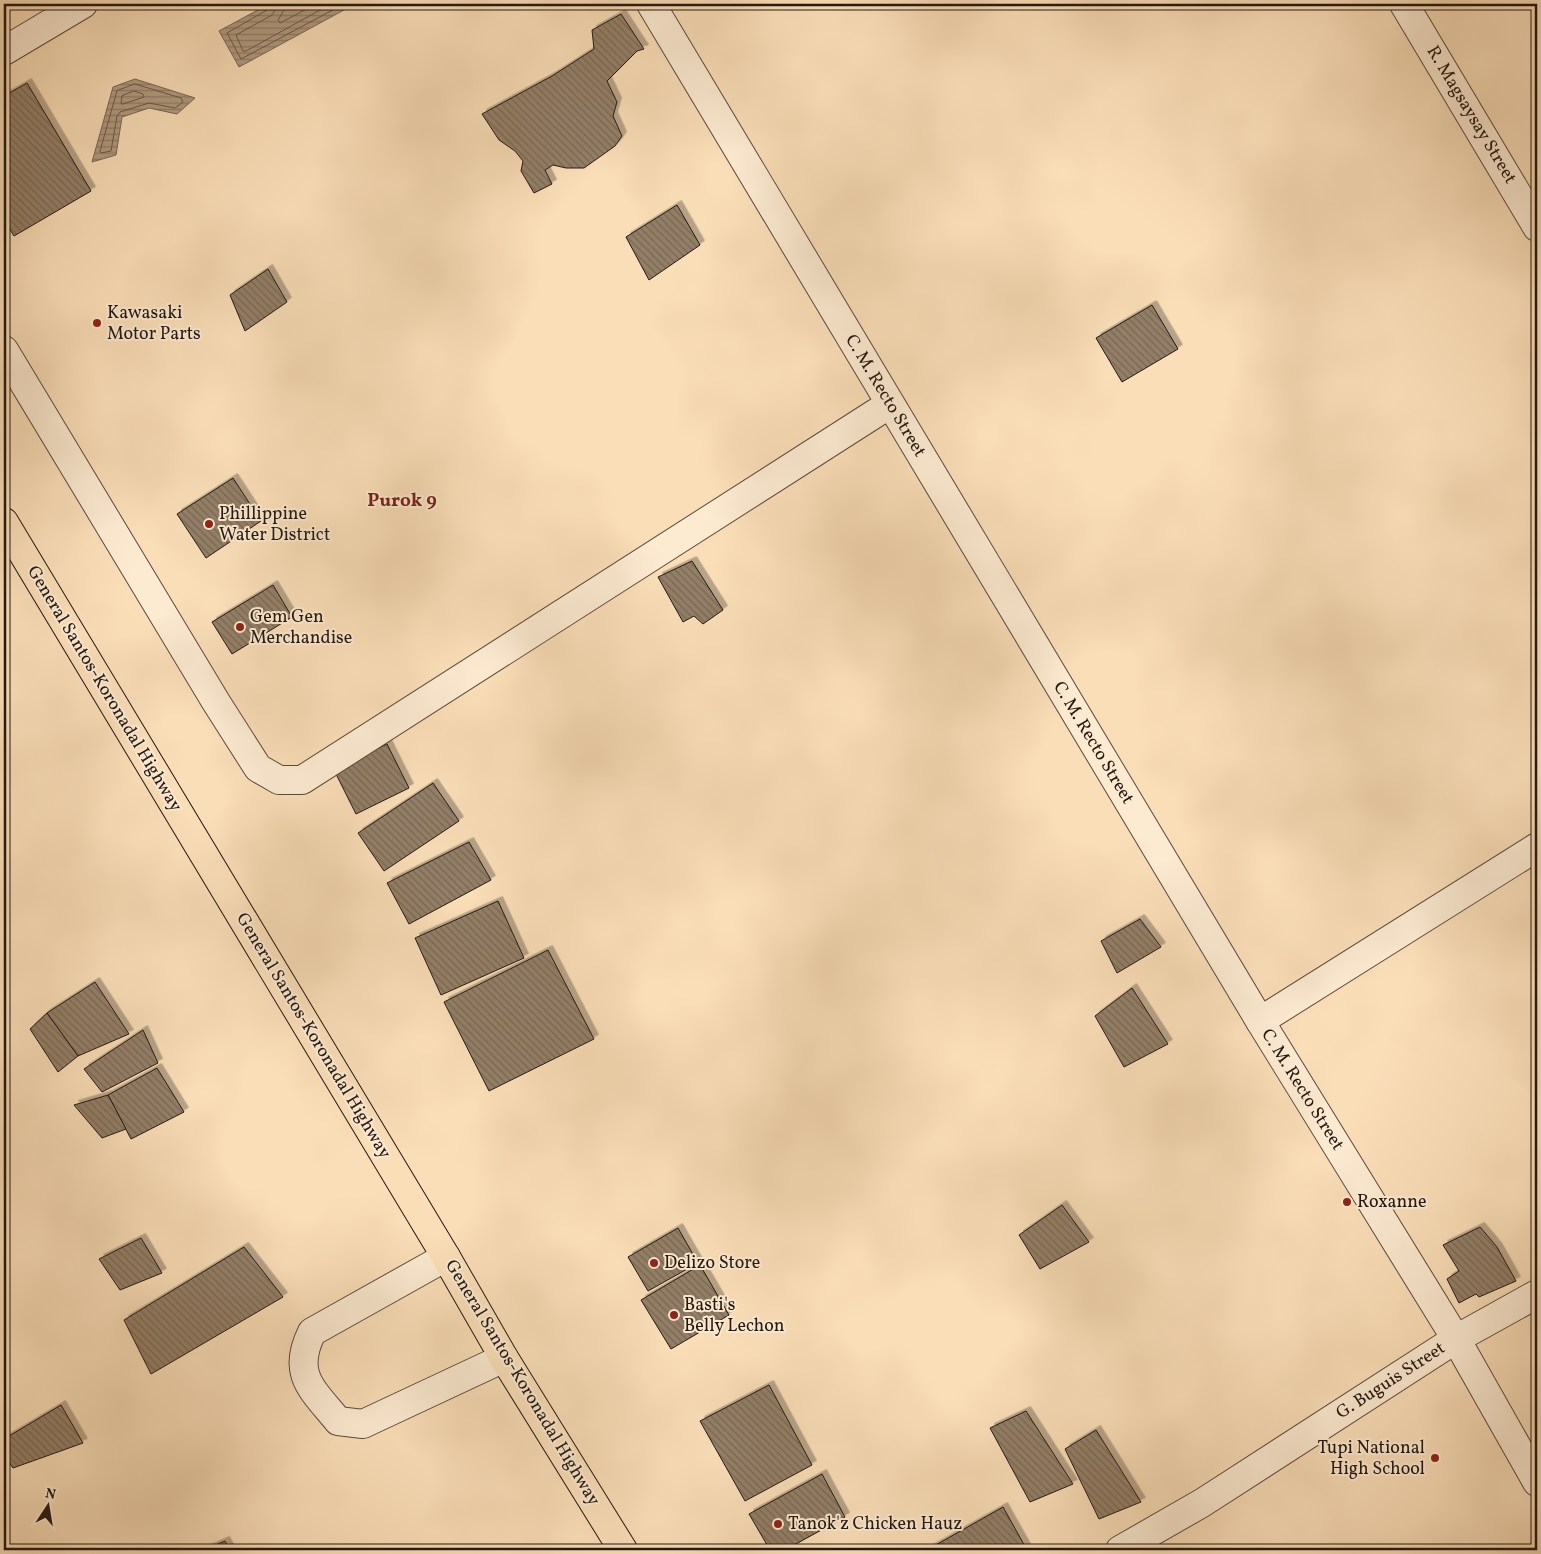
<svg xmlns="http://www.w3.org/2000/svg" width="1541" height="1554" font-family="Vollkorn,serif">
  <defs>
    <pattern id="water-rules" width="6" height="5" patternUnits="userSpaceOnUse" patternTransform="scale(1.25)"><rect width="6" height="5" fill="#b19b80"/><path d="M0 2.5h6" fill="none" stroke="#907d67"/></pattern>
    <pattern id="building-back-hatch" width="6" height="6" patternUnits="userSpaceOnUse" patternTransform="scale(1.25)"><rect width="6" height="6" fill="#937f68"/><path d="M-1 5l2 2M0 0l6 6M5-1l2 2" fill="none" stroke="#786754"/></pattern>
    <filter id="shadow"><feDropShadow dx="4.5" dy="-4.5" stdDeviation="0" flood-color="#0004"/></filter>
  </defs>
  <rect width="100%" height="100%" fill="#fadeb8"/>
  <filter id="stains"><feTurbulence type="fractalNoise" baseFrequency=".004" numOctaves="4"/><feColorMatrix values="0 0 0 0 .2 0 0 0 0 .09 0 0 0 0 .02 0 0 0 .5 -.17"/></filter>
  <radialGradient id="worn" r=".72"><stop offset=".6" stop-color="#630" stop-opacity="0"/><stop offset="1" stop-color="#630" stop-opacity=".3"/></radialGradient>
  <g fill="url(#water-rules)" stroke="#796754">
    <polygon points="269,4 355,4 239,67 219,31"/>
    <polygon points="135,79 195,98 177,114 149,108 122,117 116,155 92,162 113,87"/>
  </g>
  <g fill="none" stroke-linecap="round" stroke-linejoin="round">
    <g stroke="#6a5a49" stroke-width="1">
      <polyline points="270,4 267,10 227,33 241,59 344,4"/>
      <polyline points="276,4 275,10 272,15 236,35 243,51 246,51 331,4"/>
      <polyline points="284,4 283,12 278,20 280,23 316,4"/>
      <polygon points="135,84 181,98 183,102 175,108 149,103 120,112 117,116 111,151 101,153 100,151 117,91"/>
      <polygon points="134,91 143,94 144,97 123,104 121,104 122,96"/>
    </g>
  </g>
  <g fill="url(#building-back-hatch)" stroke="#241812" filter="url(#shadow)">
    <polygon points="621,14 644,49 637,51 607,81 617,102 613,116 622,136 615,146 584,168 566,168 553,165 545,170 552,184 534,193 521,171 523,161 515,151 499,140 482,114 552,76 594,49 592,30"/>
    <polygon points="27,83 91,191 14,236 4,220 4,96"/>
    <polygon points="677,205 700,245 649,280 626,237"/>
    <polygon points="268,269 287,302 245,331 230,295"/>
    <polygon points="1152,305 1178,349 1122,382 1096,338"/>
    <polygon points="233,478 261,521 206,558 177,514"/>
    <polygon points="692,561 723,610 703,624 694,616 683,622 658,577"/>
    <polygon points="273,585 292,617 232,654 212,622"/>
    <polygon points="387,744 409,788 356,814 334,770"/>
    <polygon points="433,783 459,821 384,871 358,833"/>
    <polygon points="469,842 491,880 409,924 387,883"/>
    <polygon points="498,901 524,958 441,995 415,938"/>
    <polygon points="1140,919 1161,947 1117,973 1101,941"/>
    <polygon points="548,950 594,1039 489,1091 444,1002"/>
    <polygon points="95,982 129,1034 78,1056 47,1013"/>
    <polygon points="1132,988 1168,1044 1124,1067 1095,1016"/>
    <polygon points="47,1013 78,1056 58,1072 30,1029"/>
    <polygon points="143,1030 158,1063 102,1092 84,1069"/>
    <polygon points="157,1068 184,1112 131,1139 108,1095"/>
    <polygon points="108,1095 126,1129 102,1138 74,1105"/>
    <polygon points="1062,1205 1089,1242 1040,1269 1019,1235"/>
    <polygon points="1480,1227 1497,1247 1516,1281 1479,1297 1476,1294 1459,1303 1447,1279 1459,1271 1443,1245"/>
    <polygon points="678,1228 698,1263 648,1291 628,1257"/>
    <polygon points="141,1238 162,1273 120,1290 99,1259"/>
    <polygon points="244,1247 283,1297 151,1374 124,1320"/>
    <polygon points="700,1265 729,1315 671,1349 641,1300"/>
    <polygon points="769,1385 812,1465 745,1501 700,1421"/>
    <polygon points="61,1405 83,1443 13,1468 4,1455 4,1439"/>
    <polygon points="1026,1411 1073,1484 1030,1502 990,1428"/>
    <polygon points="1096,1430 1141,1502 1099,1519 1065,1449"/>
    <polygon points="822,1474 845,1517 785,1550 770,1550 749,1514"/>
    <polygon points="1003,1507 1027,1550 927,1550"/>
    <polygon points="225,1541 230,1550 204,1550"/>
  </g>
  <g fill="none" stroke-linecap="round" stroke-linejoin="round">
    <defs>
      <g id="minor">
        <polyline points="651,4 1260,1021 1456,1339 1537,1482"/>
        <polyline points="1404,4 1537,227"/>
        <polyline points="4,51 83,4"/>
        <polyline points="4,350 216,702 258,768 279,780 302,780 890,404"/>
        <polyline points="1260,1021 1537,847"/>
        <path d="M446,1257L312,1332C291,1374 312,1389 338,1421L363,1424L504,1358"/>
        <polyline points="1120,1550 1202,1503 1456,1339 1537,1294"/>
      </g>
      <polyline id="highway" points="4,522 446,1257 504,1358 623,1550"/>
    </defs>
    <use href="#minor" stroke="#5a4a3c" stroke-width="30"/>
    <use href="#highway" stroke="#241812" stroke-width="30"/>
    <use href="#minor" stroke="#fcead1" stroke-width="28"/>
    <use href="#highway" stroke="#fadeb8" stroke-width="28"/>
  </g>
  <g fill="#8f2418" stroke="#fcead1" stroke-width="2">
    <circle cx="97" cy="323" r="5"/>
    <circle cx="209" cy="524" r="5"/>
    <circle cx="240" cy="627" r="5"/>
    <circle cx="1347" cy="1202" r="5"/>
    <circle cx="654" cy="1263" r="5"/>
    <circle cx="674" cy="1315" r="5"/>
    <circle cx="1435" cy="1458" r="5"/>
    <circle cx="778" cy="1524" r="5"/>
  </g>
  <g text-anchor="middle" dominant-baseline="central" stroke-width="4" stroke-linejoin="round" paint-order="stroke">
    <g font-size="18" fill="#241812" stroke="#fcead1">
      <text transform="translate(1471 115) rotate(59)">R. Magsaysay Street</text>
      <text transform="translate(885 396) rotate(59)">C. M. Recto Street</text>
      <text transform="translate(104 689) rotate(59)">General Santos-Koronadal Highway</text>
      <text transform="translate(1093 743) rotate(59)">C. M. Recto Street</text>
      <text transform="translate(313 1036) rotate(59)">General Santos-Koronadal Highway</text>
      <text transform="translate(1302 1090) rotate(58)">C. M. Recto Street</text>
      <text transform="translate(1391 1381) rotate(-33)">G. Buguis Street</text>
      <text transform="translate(522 1383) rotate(59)">General Santos-Koronadal Highway</text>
    </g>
    <g font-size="18" fill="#241812" stroke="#fcead1" text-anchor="start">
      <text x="107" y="313">Kawasaki<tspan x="107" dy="21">Motor Parts</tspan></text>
      <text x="219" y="514">Phillippine<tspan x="219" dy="21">Water District</tspan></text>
      <text x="250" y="617">Gem Gen<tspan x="250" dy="21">Merchandise</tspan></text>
      <text x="1357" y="1202">Roxanne</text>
      <text x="664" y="1263">Delizo Store</text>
      <text x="684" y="1305">Basti's<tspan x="684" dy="21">Belly Lechon</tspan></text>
      <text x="1425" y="1448" text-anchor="end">Tupi National<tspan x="1425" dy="21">High School</tspan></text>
      <text x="788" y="1524">Tanok'z Chicken Hauz</text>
    </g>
    <g font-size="19" font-weight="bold" fill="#7a1f14" stroke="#fcead1">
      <text x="402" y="501">Purok 9</text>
    </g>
  </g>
  <rect width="1541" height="1554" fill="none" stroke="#fadeb8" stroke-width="20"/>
  <rect x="5" y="5" width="1531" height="1544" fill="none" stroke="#241812" stroke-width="2.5"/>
  <rect x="10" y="10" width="1521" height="1534" fill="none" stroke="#241812"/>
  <g transform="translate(48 1506) rotate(12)" stroke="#fcead1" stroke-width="4" paint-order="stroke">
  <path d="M0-4L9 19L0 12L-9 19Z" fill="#241812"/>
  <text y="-8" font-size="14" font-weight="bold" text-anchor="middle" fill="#241812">N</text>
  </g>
  <rect width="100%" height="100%" filter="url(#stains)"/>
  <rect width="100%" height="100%" fill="url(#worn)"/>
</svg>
